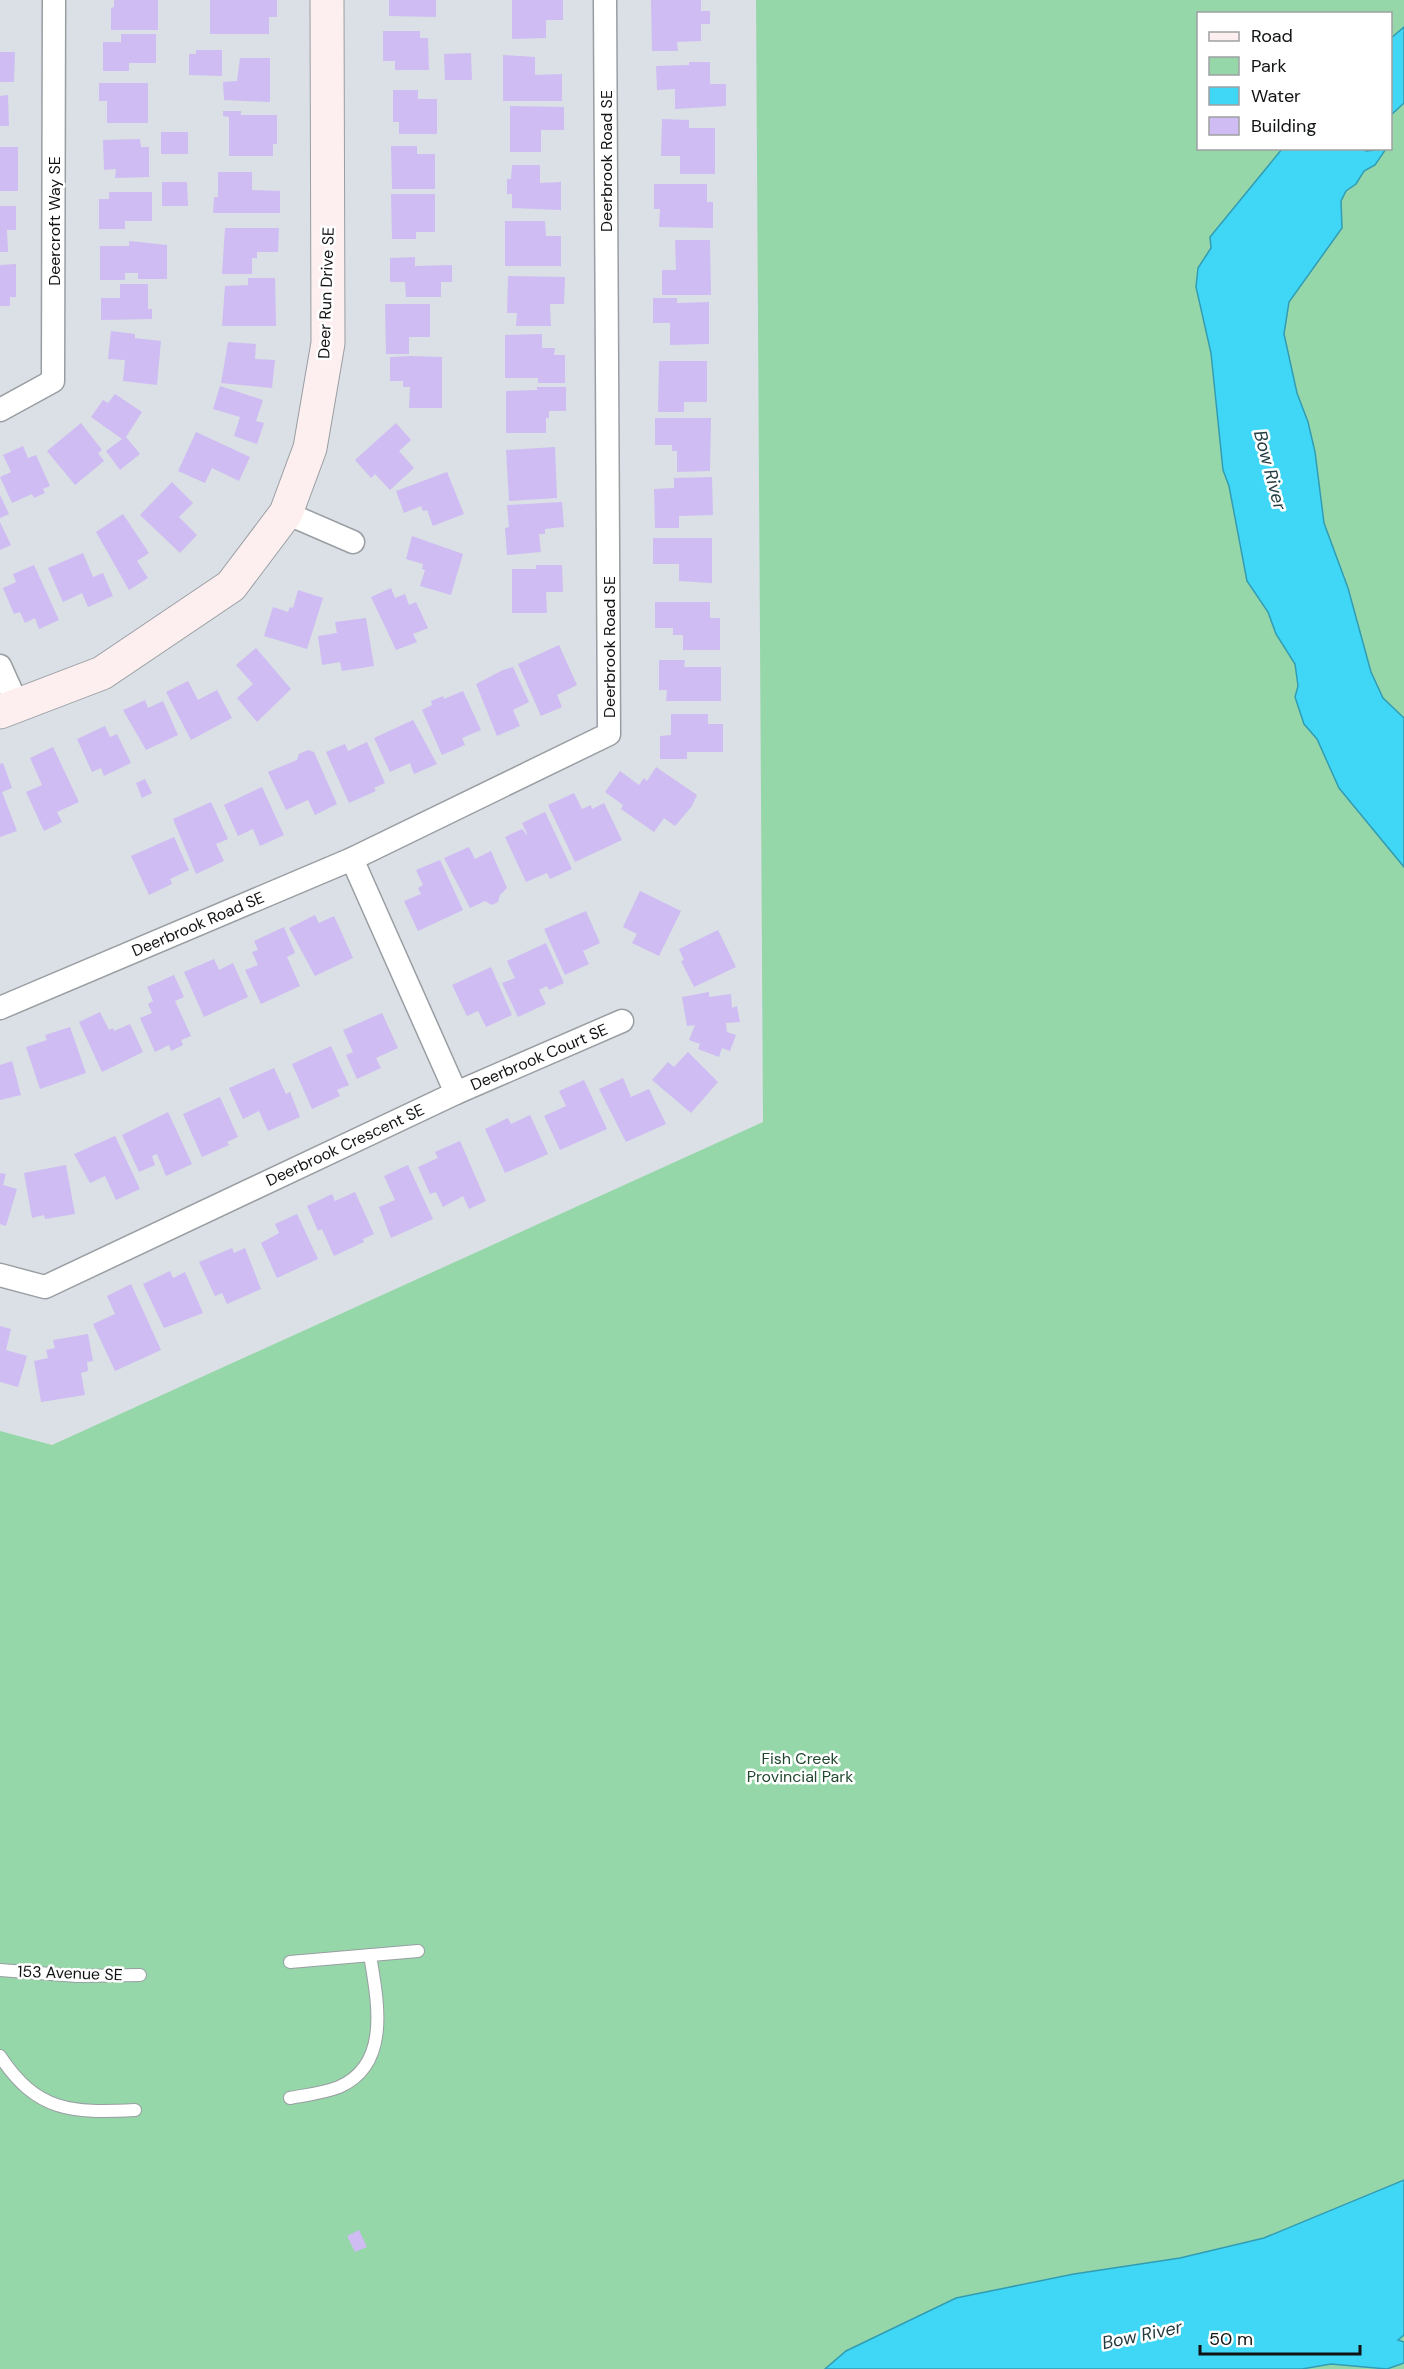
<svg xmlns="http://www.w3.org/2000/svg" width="1404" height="2369" font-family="'DM Sans',sans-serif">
  <rect width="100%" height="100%" fill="#dae0e5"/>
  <path fill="#96d7a9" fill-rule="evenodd" d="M756,0H1404V2369H0V1431L52,1445L763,1122ZM1198,14H1390V148H1198Z"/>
  <g fill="#40d7f7" stroke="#329cb3" stroke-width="1.5">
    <polygon points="1404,27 1404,103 1391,115 1391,38"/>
    <polygon points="1363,148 1366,151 1386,149 1375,165 1364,171 1356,184 1346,191 1341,201 1342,228 1289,302 1284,334 1297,393 1308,422 1315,452 1324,523 1348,588 1371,672 1383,698 1404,718 1404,867 1339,788 1317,739 1304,724 1295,697 1298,686 1295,664 1276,634 1268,612 1247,581 1229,486 1223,470 1211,353 1196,287 1198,268 1211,248 1210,237 1282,149"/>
    <polygon points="1404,2180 1404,2335 1398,2340 1404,2342 1404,2363 1387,2369 1331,2364 1302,2369 825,2369 846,2351 956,2298 1074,2274 1180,2258 1264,2238"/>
  </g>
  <g fill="#cebcf3">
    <polygon points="114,0 158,0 158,30 111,30 111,8 114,7"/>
    <polygon points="210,0 277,0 277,17 269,17 269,34 210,34"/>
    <polygon points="389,0 436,0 436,17 389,16"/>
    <polygon points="512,0 563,0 563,20 546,20 546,38 512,39"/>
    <polygon points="651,0 701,0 701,11 710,11 710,24 701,24 701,41 677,42 678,51 652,51"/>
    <polygon points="383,31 420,31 420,38 428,38 429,70 395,70 395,61 383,61"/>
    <polygon points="121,34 156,34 156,63 129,63 129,71 103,71 103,42 121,42"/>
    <polygon points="196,50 222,50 222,76 189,75 189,54 196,54"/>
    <polygon points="0,52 15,52 14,82 0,82"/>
    <polygon points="471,53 472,80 445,80 444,54"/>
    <polygon points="503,55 535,57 535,75 562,74 562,101 503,101"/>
    <polygon points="240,58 270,58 270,102 224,100 223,82 237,81"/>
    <polygon points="689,62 710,62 710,84 726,84 726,106 675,109 675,89 657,90 656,66 689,65"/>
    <polygon points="99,83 148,83 148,123 107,123 107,101 99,101"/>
    <polygon points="393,90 418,90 418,99 437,99 437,134 399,134 399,122 393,122"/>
    <polygon points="8,95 9,126 0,126 0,96"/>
    <polygon points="510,106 564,107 564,130 541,130 541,152 510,152"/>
    <polygon points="223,111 241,111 241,115 277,115 277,144 273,144 273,156 229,156 229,117 223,116"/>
    <polygon points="662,119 689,120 689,128 715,128 715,174 680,174 680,156 661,156"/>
    <rect x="161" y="132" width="27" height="22"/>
    <polygon points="140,139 141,147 149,147 149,177 115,178 116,169 104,170 103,140"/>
    <polygon points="391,146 417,146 417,154 435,154 435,189 392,189"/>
    <rect x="0" y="147" width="18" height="44"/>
    <polygon points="512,165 540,165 540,183 561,182 561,210 512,208 512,194 507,194 507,179 511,179"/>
    <polygon points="218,172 252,172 252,190 280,191 280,213 213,213 214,197 218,197"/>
    <polygon points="162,182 187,182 188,206 162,206"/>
    <polygon points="654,184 707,184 707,202 713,202 713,228 659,227 660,209 654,209"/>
    <polygon points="109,192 152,192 152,221 125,221 125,229 99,229 99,199 109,199"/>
    <polygon points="391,194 435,194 435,232 416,232 416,239 392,239"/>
    <polygon points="0,206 16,206 16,230 7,230 8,252 0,252"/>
    <polygon points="505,221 545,221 546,236 561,236 561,266 505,266"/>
    <polygon points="225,228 279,228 278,252 257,252 257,258 252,258 252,274 222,274"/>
    <polygon points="675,240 710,240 711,295 662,295 662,270 676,270"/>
    <polygon points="129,241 167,245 167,279 138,279 138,273 125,273 125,280 100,280 100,246 129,246"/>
    <polygon points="415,257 415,266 452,265 452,282 441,282 441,297 406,297 405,282 390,282 390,258"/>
    <polygon points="16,264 16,297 10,297 10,306 0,306 0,265"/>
    <polygon points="508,276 565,277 564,304 550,304 551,326 516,326 517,313 507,313"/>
    <polygon points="248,278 275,278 276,326 222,326 225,286 248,285"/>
    <polygon points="120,284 148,284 148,309 152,309 152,319 101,320 101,298 120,298"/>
    <polygon points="653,298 677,298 677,303 709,302 709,344 670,345 670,323 653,323"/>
    <polygon points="385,304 430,304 430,337 409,337 409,354 386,354"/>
    <polygon points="111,331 135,334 135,338 161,341 157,385 123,381 125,360 108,359"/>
    <polygon points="542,334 542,348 555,348 554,355 565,355 565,383 538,383 538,378 505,378 505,335"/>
    <polygon points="228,342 256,344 255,359 275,360 272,388 221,383"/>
    <polygon points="410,356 442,357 442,408 409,408 410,387 403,387 403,381 390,381 390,357"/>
    <polygon points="659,361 707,361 707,402 684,402 684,412 658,412"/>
    <polygon points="220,386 263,400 256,421 264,423 257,444 234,436 240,417 213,409"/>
    <polygon points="537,387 566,387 566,411 549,411 549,418 546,418 546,433 506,433 506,391 537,390"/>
    <polygon points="115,394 142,412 126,437 140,454 120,470 106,451 122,439 91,417 103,400 108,403"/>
    <polygon points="655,418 711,418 710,471 677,472 677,451 672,451 672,445 655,445"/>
    <polygon points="81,423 102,450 98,453 104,461 75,485 47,451"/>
    <polygon points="396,423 411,440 399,451 414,468 390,490 375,474 371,478 355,460"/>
    <polygon points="196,432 250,457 239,481 212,468 205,483 178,471"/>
    <polygon points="23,446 28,458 36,455 50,486 43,489 45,493 34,498 32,494 12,503 0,477 11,472 3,455"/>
    <polygon points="555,447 557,498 509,501 506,450"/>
    <polygon points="447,472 464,514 433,526 427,510 423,511 421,506 404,513 396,491"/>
    <polygon points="712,477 713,515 679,516 679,528 655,528 654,489 674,488 674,478"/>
    <polygon points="172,482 193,503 179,517 197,535 180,553 140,515"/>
    <polygon points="0,495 9,514 0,518"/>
    <polygon points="562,502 564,527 545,529 545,534 539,534 541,552 507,555 505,528 509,527 507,505"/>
    <polygon points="123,514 149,553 137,561 148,578 129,590 96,532"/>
    <polygon points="0,522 11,545 0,550"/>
    <polygon points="412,536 463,554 451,595 420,586 425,570 422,569 423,564 406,559"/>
    <polygon points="653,538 712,538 712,583 679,581 679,564 653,564"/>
    <polygon points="83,553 93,577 103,573 113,596 88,607 82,593 63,602 48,568"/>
    <polygon points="34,565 59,620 39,629 35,618 25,623 20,612 14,614 3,588 16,582 13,574"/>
    <polygon points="536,565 562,565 563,592 546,592 547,613 512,613 512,569 536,569"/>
    <polygon points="391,588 395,598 405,594 409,605 416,602 428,628 413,634 417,642 396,650 371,597"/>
    <polygon points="298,590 323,598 307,649 264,636 273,607 288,612 290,607 293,608"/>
    <polygon points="655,602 710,602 710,618 720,618 720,650 683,650 683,635 673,635 673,628 655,628"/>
    <polygon points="366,618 374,666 342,671 340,662 322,665 318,636 337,633 335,622"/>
    <polygon points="559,645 577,685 557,695 562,707 541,716 518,664"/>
    <polygon points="256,648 291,689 257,722 237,698 253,684 236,665"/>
    <polygon points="659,660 685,660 684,667 721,667 721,701 666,701 667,690 659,690"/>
    <polygon points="513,667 529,702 513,710 520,726 497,736 476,684 503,670"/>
    <polygon points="188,681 198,700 217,690 232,718 191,740 166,692"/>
    <polygon points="463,691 481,730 462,738 465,745 442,755 422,710 432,705 431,701 443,696 444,699"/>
    <polygon points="145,700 148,708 163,701 178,735 146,750 123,710"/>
    <polygon points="671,714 708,714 708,724 723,724 723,752 687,752 687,759 660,759 660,736 671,735"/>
    <polygon points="413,720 437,764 414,774 410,763 390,772 374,738"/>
    <polygon points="105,726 110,737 117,734 131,763 104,776 101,768 92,772 77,739"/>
    <polygon points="367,742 385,783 374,788 376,791 349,803 326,752 345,744 348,751"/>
    <polygon points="53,747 79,802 57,812 62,822 44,831 26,792 42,785 30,758"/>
    <polygon points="308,750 314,752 337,804 315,815 308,800 286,810 268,772 297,760 299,754"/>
    <polygon points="3,763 12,788 2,792 17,831 0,837 0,764"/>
    <polygon points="656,767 697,795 692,806 675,826 664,818 654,832 621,809 623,805 605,792 620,771 639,785 644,778 647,781"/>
    <polygon points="145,779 152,793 142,798 136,783"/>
    <polygon points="262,787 284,835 260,846 253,829 238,836 224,805"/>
    <polygon points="574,793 582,809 591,805 592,809 604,803 622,840 575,862 548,805"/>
    <polygon points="211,802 228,839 216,844 224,861 196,874 173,819"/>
    <polygon points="545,812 572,869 550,879 547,873 526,882 505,837 522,829 528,836 522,823"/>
    <polygon points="174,837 189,870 170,879 172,884 149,895 131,856"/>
    <polygon points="469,847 475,859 491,851 507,888 500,895 498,902 492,905 485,901 470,908 444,858"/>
    <polygon points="440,860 463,910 418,931 404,901 421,894 418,888 423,885 416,870"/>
    <polygon points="640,891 681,911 659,956 632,943 637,934 623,927"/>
    <polygon points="586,911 600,943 583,951 589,964 565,975 544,929"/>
    <polygon points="315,915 319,923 334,916 353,958 315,976 289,928"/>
    <polygon points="284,927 295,953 287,957 300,986 261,1004 245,970 258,965 252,952 258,950 254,941"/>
    <polygon points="718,930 736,967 694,987 681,961 684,960 679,949"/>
    <polygon points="546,943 564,983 549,990 547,986 539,990 546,1004 518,1017 502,983 515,978 507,961"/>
    <polygon points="214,959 219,970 233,963 248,997 204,1017 184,972"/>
    <polygon points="491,967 512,1015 486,1027 478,1011 467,1016 452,985"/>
    <polygon points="174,975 184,997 175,1001 191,1036 181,1040 183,1045 171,1051 169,1045 155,1052 140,1018 152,1013 148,1004 153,1001 147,987"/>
    <polygon points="709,992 709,997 731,994 732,1008 737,1006 740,1022 726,1023 727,1032 736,1035 730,1051 722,1048 719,1057 698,1049 700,1044 689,1040 695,1025 687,1026 682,997"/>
    <polygon points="100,1012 109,1030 113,1028 114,1031 130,1024 143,1052 102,1072 79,1022"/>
    <polygon points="382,1013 398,1048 376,1058 381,1068 357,1079 346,1055 353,1052 343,1030"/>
    <polygon points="70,1027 86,1073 40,1089 26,1047 47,1040 45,1035"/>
    <polygon points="331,1046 349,1085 337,1090 340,1096 312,1109 292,1064"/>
    <polygon points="688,1052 718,1082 691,1113 652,1080 668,1062 674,1067"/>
    <polygon points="12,1061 21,1095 0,1100 0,1065"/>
    <polygon points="274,1068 286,1094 290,1092 300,1117 268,1131 259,1111 243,1119 229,1088"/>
    <polygon points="623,1078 631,1097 649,1089 666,1124 626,1142 599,1089"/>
    <polygon points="584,1080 607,1129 560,1150 544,1116 566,1106 559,1091"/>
    <polygon points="220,1097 238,1137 227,1142 229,1145 202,1157 183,1114"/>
    <polygon points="168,1112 192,1164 166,1176 157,1154 152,1156 155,1165 139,1172 122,1135"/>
    <polygon points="530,1115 548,1154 505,1173 485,1129 508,1118 511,1124"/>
    <polygon points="115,1136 140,1189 116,1200 105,1176 90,1183 74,1154"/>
    <polygon points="460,1141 486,1201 469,1209 463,1196 443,1207 436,1192 430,1194 418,1167 438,1158 435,1152"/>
    <polygon points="66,1165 75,1214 45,1219 44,1215 32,1218 24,1173"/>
    <polygon points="408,1165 433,1219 391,1238 379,1207 395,1200 384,1176"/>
    <polygon points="0,1173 6,1174 3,1185 17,1189 6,1226 0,1224"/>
    <polygon points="355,1192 374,1234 363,1239 364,1242 334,1256 322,1229 318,1231 307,1206 332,1194 335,1201"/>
    <polygon points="297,1214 318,1259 277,1278 261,1243 279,1233 275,1224"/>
    <polygon points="232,1248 234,1253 245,1248 261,1289 227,1304 222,1293 215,1296 199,1262"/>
    <polygon points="170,1271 173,1278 185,1272 203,1313 164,1328 143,1284"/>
    <polygon points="131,1284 161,1350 115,1371 93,1324 115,1314 107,1296"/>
    <polygon points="0,1326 11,1329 6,1350 27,1356 18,1387 0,1382"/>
    <polygon points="88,1334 93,1361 87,1362 88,1371 81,1373 85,1395 41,1402 34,1361 48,1358 46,1350 55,1348 53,1340"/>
    <polygon points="359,2230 367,2247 355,2252 347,2236"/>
  </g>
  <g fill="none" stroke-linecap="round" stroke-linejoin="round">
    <defs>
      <g id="lane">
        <polyline points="290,1962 418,1951"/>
        <polyline points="0,1970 77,1976 140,1975"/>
        <path d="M0,2056C37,2112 71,2113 135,2110"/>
        <path d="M290,2098C306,2095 324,2093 339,2087C392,2064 377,1999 370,1955"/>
      </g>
      <g id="street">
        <polyline points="0,410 53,381 54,0"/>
        <polyline points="286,513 353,542"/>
        <polyline points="0,666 18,706"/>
        <polyline points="0,1008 352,859 609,734 605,0"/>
        <polyline points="456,1093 622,1021"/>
        <polyline points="0,1275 45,1287 456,1093 352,859"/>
      </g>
      <polyline id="secondary" points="0,712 102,673 231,586 286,513 310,448 328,343 327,0"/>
    </defs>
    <use href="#lane" stroke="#999ea3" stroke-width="14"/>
    <use href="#street" stroke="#999ea3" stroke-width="25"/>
    <use href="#secondary" stroke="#999ea3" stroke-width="35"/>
    <use href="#lane" stroke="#fff" stroke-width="12"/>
    <use href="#street" stroke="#fff" stroke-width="22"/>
    <use href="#secondary" stroke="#fdefef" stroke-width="33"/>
  </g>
  <g text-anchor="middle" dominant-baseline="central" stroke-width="5" stroke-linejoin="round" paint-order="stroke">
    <g font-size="16" fill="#101213" stroke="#fff">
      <text transform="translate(606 161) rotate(-90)">Deerbrook Road SE</text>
      <text transform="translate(54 221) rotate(-90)">Deercroft Way SE</text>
      <text transform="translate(326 293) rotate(-88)">Deer Run Drive SE</text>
      <text transform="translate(609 647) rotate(-90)">Deerbrook Road SE</text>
      <text transform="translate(198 924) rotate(-23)">Deerbrook Road SE</text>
      <text transform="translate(539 1057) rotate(-23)">Deerbrook Court SE</text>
      <text transform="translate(345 1145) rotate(-25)">Deerbrook Crescent SE</text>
      <text transform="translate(70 1973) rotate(2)">153 Avenue SE</text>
    </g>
    <g font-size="16" fill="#21482e" stroke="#fff">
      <text x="800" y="1758">Fish Creek<tspan x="800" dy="18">Provincial Park</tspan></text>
    </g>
    <g font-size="18" font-style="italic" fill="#243c42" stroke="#fff">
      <text transform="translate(1270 470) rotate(75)">Bow River</text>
      <text transform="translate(1142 2335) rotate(-12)">Bow River</text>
    </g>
  </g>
  <rect x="1197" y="12" width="195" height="138" fill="#ffffff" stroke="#9fa0a1" stroke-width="1.5"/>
  <rect x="1209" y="32" width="30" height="9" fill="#fdefef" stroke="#9fa0a1" stroke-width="1.5"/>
  <text x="1251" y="42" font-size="18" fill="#101213">Road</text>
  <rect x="1209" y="57" width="30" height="18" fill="#96d7a9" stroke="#9fa0a1" stroke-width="1.5"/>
  <text x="1251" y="72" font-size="18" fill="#101213">Park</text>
  <rect x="1209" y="87" width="30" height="18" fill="#40d7f7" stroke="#9fa0a1" stroke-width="1.5"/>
  <text x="1251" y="102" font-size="18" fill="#101213">Water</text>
  <rect x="1209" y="117" width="30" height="18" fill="#cebcf3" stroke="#9fa0a1" stroke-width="1.5"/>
  <text x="1251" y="132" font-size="18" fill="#101213">Building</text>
  <path d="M1200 2345v9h160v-9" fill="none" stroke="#101213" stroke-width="3"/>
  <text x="1209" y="2345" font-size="18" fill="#101213" stroke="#ffffff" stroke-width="4.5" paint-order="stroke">50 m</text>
</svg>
